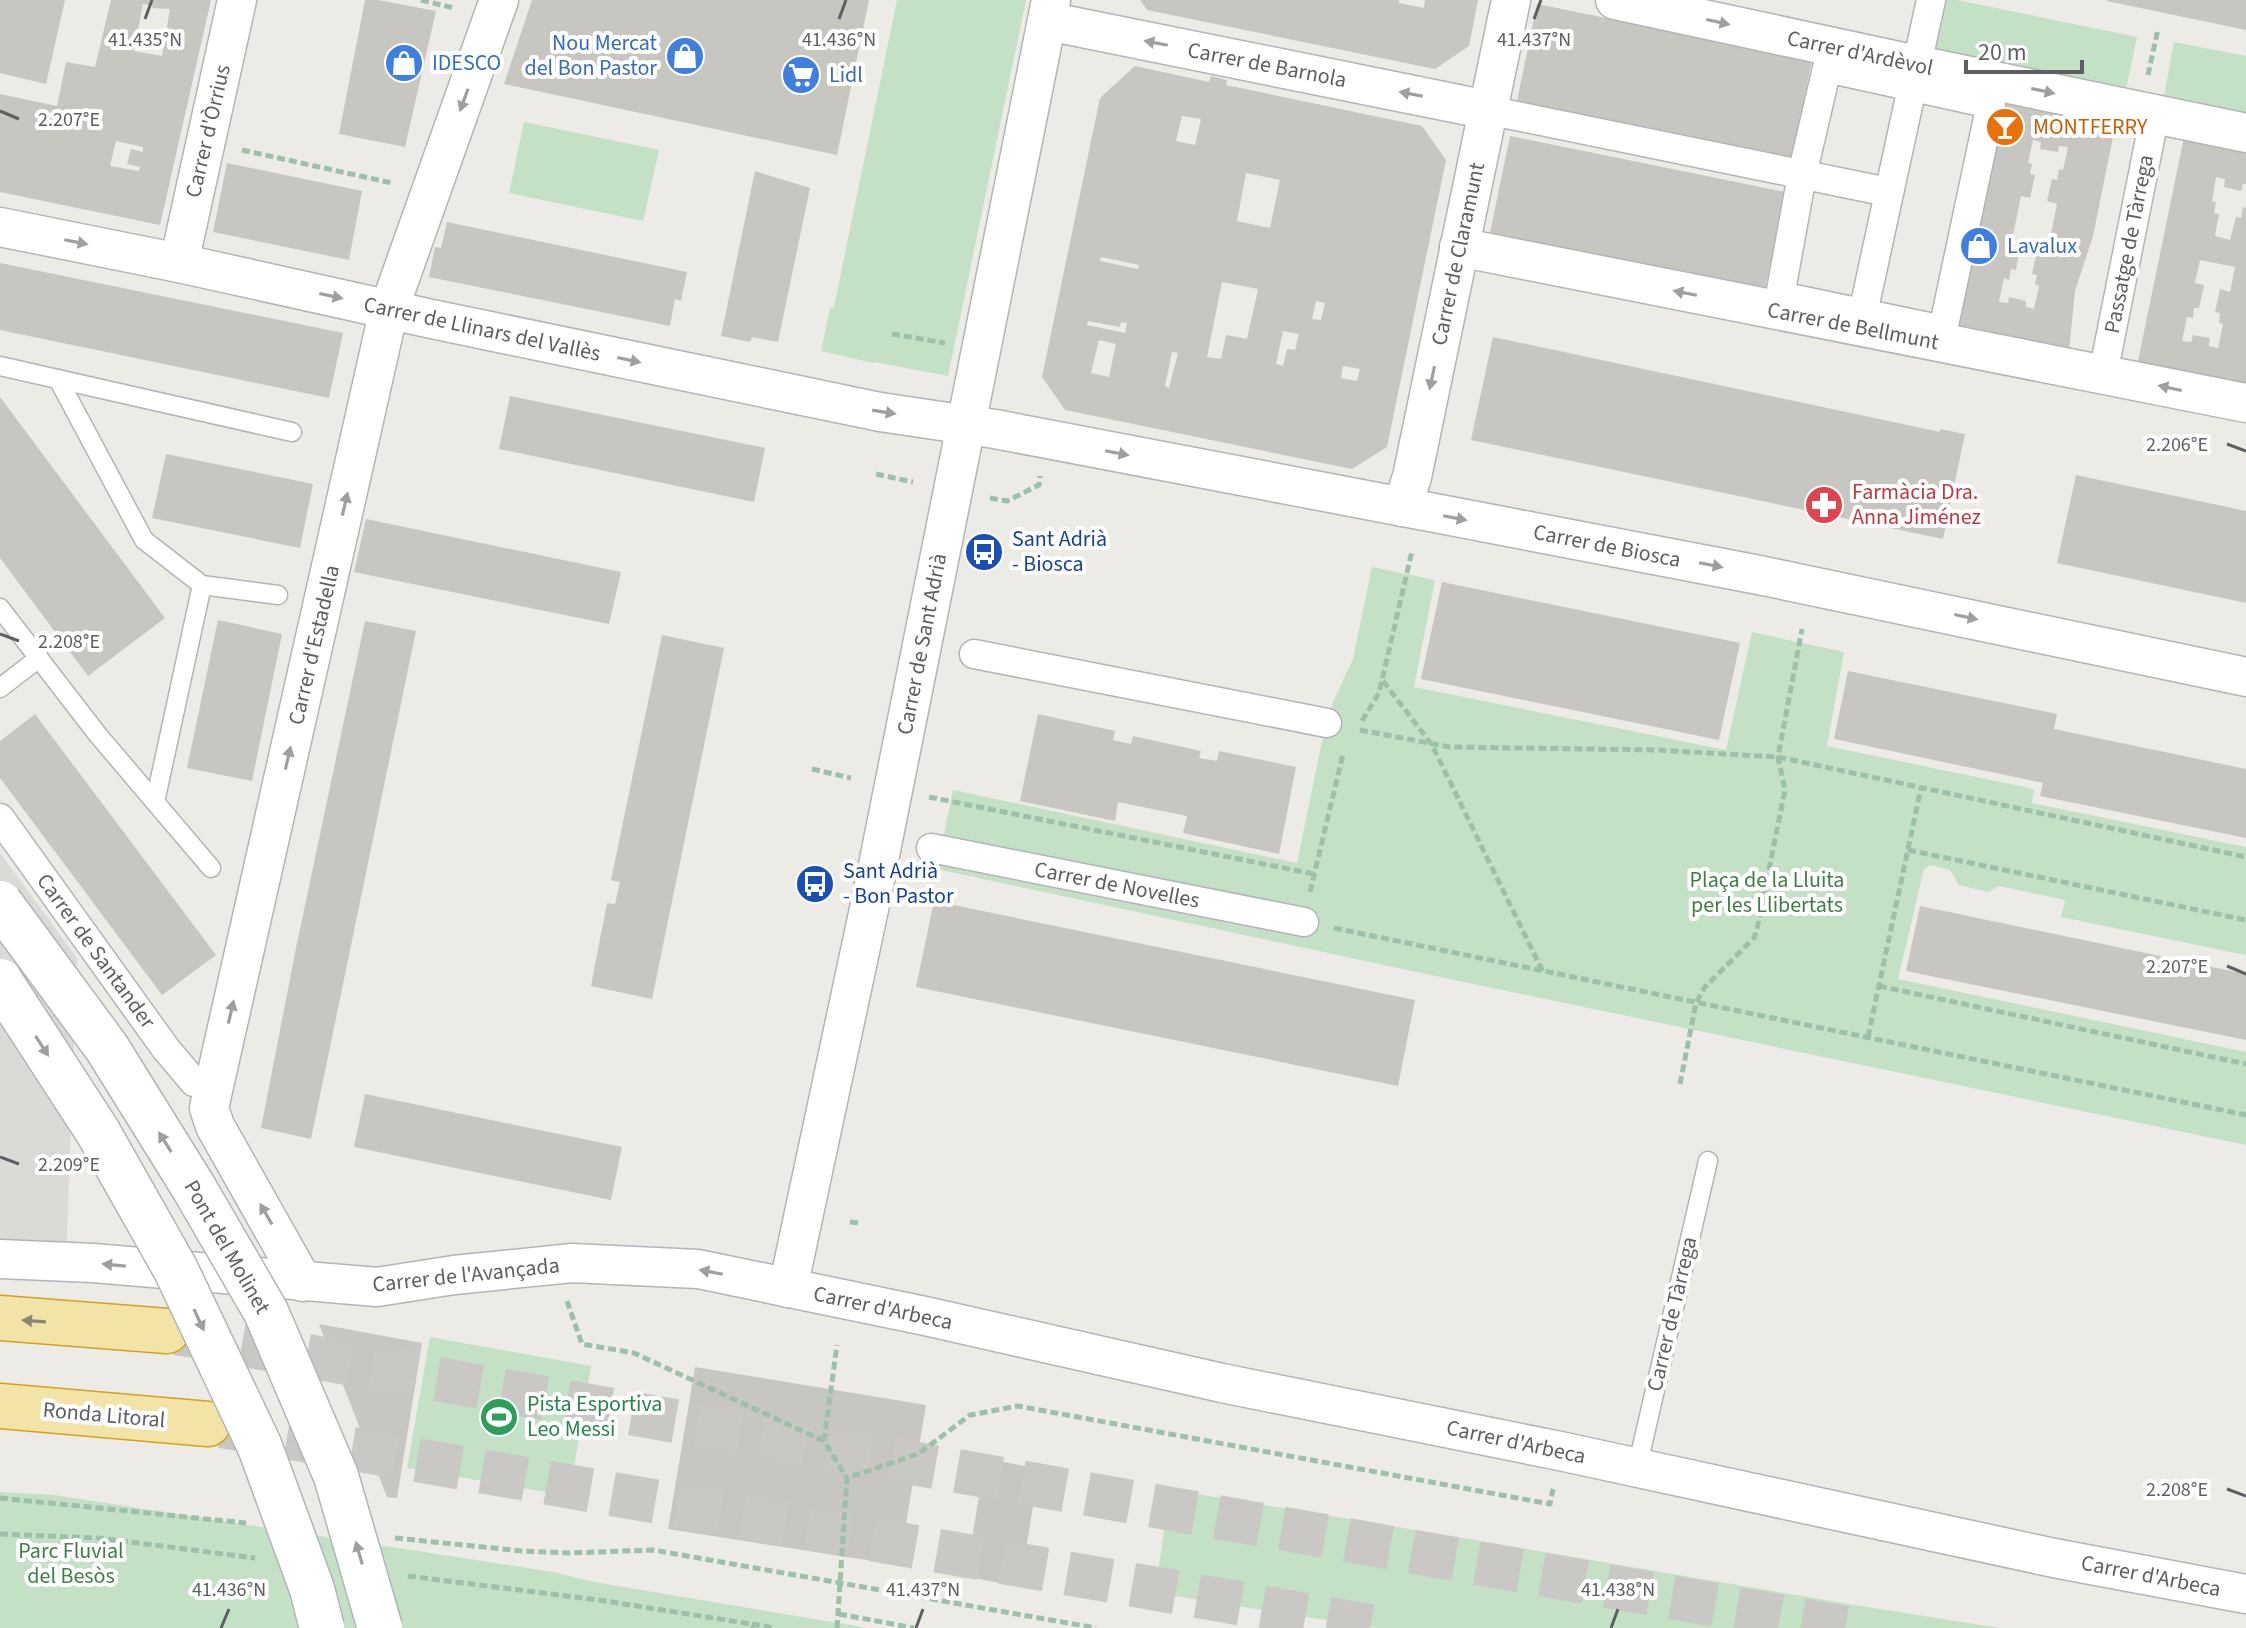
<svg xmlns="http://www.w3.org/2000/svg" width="2246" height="1628" font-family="'Source Sans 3',sans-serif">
  <rect width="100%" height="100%" fill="#edebe5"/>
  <polygon fill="#dcdad7" points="0,853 77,958 66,1261 0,1259"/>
  <g fill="#c4e1c5">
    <polygon points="897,0 1026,0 948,376 875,362 874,363 821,351 830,308 834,307"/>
    <polygon points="1941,0 1957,0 2137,37 2125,94 1930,53"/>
    <polygon points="2174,42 2246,56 2246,118 2163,102"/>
    <polygon points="524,122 659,150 643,221 509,193"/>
    <polygon points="1372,567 1435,580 1414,687 1726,750 1752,632 1844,652 1827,746 2034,789 2032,803 2246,847 2246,955 2061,917 2065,900 1999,886 1988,892 1959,885 1950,870 1930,865 1924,869 1898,979 2246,1052 2246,1145 1421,973 937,869 953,790 1297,863 1321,746 1333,702 1353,659"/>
    <polygon points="430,1337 591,1366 569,1496 407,1468"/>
    <path d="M1170,1490C1447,1533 1723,1585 2000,1628H1377L1155,1593Z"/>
    <polygon points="0,1492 54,1495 553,1572 594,1582 868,1628 0,1628"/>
  </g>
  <g fill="#c8c6c1" fill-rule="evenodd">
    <polygon points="0,0 65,0 46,84 0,73"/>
    <path d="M111,0H211L160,225L0,192V94L57,106L66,62L95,67ZM143,4L153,6L152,8L170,9L162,56L134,51ZM116,141L143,147V152L131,149L127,164L140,167L139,171L110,166Z"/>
    <polygon points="365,0 378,0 436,11 405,147 339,134"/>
    <polygon points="532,0 869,0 837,155 504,84"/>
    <polygon points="1140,0 1399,0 1399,3 1424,8 1425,0 1478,0 1469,46 1435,69 1147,10"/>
    <polygon points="2107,0 2246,0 2246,30 2107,1"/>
    <polygon points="1537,4 1812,60 1792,158 1517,101"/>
    <path d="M1135,66L1209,82L1211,76L1227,80L1226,85L1422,126L1446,160L1387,447L1352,469L1065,410L1042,377L1100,98ZM1182,116L1201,119L1195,145L1176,141ZM1246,173L1280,180L1270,228L1237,221ZM1101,257L1139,265L1138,269L1100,261ZM1222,282L1258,289L1247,339L1226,335L1221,359L1207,357ZM1316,301L1325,303L1321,320L1312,319ZM1088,321L1120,327L1121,322L1127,323L1125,333L1087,325ZM1283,331L1299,334L1295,350L1287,349L1283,366L1276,364ZM1099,340L1116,344L1109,377L1091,373ZM1172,352L1178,353L1169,388L1165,386ZM1343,366L1360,369L1357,381L1341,378Z"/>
    <path d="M2001,98L2116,122L2093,236L2075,291L2069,351L1953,328ZM2033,140L2041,142L2040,149L2058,152L2059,146L2068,147L2063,170L2059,169L2057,180L2052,179L2047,201L2057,204L2047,253L2037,251L2032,274L2037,275L2035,284L2039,286L2034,309L2026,307V301L2009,297L2008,303L1999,302L2004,278L2009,280L2011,269L2016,270L2020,247L2011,245L2021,196L2030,198L2035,175L2030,174L2032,164L2028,163Z"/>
    <polygon points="1510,136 1785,192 1765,289 1490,233"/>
    <path d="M2184,137L2246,150V184H2243L2241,191L2224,187L2225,179L2216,177L2212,201L2216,202L2214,213L2219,214L2215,236L2230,240L2236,217L2241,218L2243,207L2246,208V389L2137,366ZM2200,260L2235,267L2230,292L2220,289L2215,312L2220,313L2219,323L2223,324L2218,348L2209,346L2210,338L2193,335L2191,342L2182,341L2187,317L2193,318L2194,308H2199L2204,285L2195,283Z"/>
    <polygon points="227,163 362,191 349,260 213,232"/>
    <polygon points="755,171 810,188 778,342 752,337 750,342 721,336"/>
    <polygon points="447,222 687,272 681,301 675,299 670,326 429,277 435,247 441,248"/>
    <polygon points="0,263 343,333 329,398 0,330"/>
    <polygon points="1493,337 1940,432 1940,429 1965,434 1943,539 1471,440"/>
    <polygon points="510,396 765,448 754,502 499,449"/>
    <polygon points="0,397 165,618 88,676 0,558"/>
    <polygon points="166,454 313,484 300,548 152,518"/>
    <polygon points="2076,475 2246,511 2246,603 2057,563"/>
    <polygon points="366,519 621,572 609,624 354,572"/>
    <polygon points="1442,582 1740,643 1719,740 1421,679"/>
    <polygon points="218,620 282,634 252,781 187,768"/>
    <polygon points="365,621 416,631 311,1139 261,1128 296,948"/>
    <polygon points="662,635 724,648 652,999 591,986 607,903 615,904 620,882 611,880"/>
    <polygon points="1848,671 2057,714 2054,729 2246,769 2246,838 2040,796 2043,783 1834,739"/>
    <polygon points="35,714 216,955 162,995 0,778 0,741"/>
    <polygon points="1038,714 1115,731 1113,740 1131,744 1133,736 1201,751 1199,758 1217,761 1219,751 1296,767 1279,854 1183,833 1187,816 1118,802 1115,821 1020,801"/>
    <polygon points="934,901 1415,1000 1398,1086 916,987"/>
    <polygon points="1920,906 2246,974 2246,1040 1906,971"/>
    <polygon points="365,1094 622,1147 611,1200 354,1147"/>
    <polygon points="319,1324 422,1343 397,1498 387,1497"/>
    <polygon points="695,1367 926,1405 899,1565 668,1529"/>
    <polygon points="985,1458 1039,1469 1020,1586 966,1577"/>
  </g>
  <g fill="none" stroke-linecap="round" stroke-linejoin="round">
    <g stroke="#c9c8c4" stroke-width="44" stroke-dasharray="44 22" stroke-linecap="butt">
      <polyline points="177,1333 1845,1628"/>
      <polyline points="222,1426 1381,1628"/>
    </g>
    <defs>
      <g id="service">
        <polyline points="0,366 292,432"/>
        <polyline points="58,379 144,540 202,585 278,595"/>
        <polyline points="0,608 98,735 211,868"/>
        <polyline points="0,688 39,658"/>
        <polyline points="155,802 202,585"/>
        <polyline points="1637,1468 1708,1161"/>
      </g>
      <g id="pedestrian">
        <polygon points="1827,68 1991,104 1943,330 1780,296 1802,175"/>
        <polyline points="1502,113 1888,192"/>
        <polyline points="1860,327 1931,0"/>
        <polyline points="2103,374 2155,114"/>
        <polyline points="974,654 1327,723"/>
        <polyline points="0,818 166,1049 194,1082"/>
        <polyline points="931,848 1304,922"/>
      </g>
      <g id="minor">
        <polyline points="1615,0 1917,65 2246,133"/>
        <polyline points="1047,21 1488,110"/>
        <polyline points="0,227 179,263 427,318 880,412 995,429 1759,575 2246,677"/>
        <polyline points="1459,247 2246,403"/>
        <polyline points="179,263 237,0"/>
        <polyline points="1402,507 1412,477 1511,0"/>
        <polyline points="0,1259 93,1263 377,1287 454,1275 572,1263 698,1269 925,1316 1222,1383 1560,1451 2054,1558 2246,1594"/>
        <polyline points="303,1282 215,1126 209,1108 389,309 499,0"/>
        <polyline points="788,1288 872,895 1051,0"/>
      </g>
      <g id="trunk">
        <polyline points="0,1318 167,1331"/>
        <polyline points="0,1406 208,1424"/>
      </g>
    </defs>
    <use href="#service" stroke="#b2b4b8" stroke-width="21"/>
    <use href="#pedestrian" stroke="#b2b4b8" stroke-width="31"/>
    <use href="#minor" stroke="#b2b4b8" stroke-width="41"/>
    <use href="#trunk" stroke="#d5a11d" stroke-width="47"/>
    <g stroke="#9dc0a8" stroke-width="5" stroke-dasharray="8 4" stroke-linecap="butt">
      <polyline points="421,0 454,8"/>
      <polyline points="2148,75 2158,29"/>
      <polyline points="242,150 392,183"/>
      <polyline points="892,334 945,343"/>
      <polyline points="876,474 913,482"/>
      <polyline points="990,498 1007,501 1039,485 1040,476"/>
      <polyline points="1383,681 1432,745 1543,972"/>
      <polyline points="1362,721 1379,693 1412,551"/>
      <polyline points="1360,730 1450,747 1657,750 1778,757 2246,857"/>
      <polyline points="812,769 851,778"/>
      <polyline points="929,797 1314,874"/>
      <polyline points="1908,850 2246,920"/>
      <polyline points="1310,892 1343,754"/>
      <polyline points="1334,928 2246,1115"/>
      <polyline points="1879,986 2246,1064"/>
      <polyline points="1868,1037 1921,788"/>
      <polyline points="1680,1084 1696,1003 1705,987 1754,938 1757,929 1785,790 1778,757 1802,629"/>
      <polyline points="850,1222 859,1223"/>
      <polyline points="567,1301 582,1344 634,1353 824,1441 847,1478"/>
      <polyline points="824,1441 837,1345"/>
      <polyline points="0,1498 246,1523"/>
      <polyline points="0,1534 99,1538 255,1558"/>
      <polyline points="395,1538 522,1551 570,1553 653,1550 1096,1628"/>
      <polyline points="408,1576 599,1600 751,1624 754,1628"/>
      <polyline points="839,1614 914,1628"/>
      <polyline points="752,1624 775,1628"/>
      <polyline points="837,1628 847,1478 918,1454 970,1415 1018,1406 1550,1504 1553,1489"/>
    </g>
    <use href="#service" stroke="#fff" stroke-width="18"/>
    <use href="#pedestrian" stroke="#fff" stroke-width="28"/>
    <use href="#minor" stroke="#fff" stroke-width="38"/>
    <use href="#trunk" stroke="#f2e4a6" stroke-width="44"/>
    <defs>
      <g id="tertiary-bridge">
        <polyline points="0,903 107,1048 194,1188 266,1312 336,1476 380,1628"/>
        <polyline points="0,981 98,1132 176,1270 260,1447 312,1589 322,1628"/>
      </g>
    </defs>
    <use href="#tertiary-bridge" stroke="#b2b4b8" stroke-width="47" stroke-linecap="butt"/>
    <use href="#tertiary-bridge" stroke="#fff" stroke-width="44"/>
  </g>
  <defs><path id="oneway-solid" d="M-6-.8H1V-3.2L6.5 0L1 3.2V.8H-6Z" transform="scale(2)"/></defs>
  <g fill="#9e9fa1">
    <use href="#oneway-solid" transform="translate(1718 22) rotate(12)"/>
    <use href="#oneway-solid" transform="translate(1156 43) rotate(-169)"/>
    <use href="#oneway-solid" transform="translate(2043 91) rotate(12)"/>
    <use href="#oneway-solid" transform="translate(1411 94) rotate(-169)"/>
    <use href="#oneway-solid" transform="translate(464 100) rotate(110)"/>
    <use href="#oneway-solid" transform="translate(76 242) rotate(11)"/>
    <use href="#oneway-solid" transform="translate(1685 293) rotate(-169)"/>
    <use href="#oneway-solid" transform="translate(331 296) rotate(12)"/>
    <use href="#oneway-solid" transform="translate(629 360) rotate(12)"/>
    <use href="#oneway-solid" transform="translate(1432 378) rotate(102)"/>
    <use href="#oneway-solid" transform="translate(2170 388) rotate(-168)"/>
    <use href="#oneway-solid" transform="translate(884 412) rotate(9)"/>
    <use href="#oneway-solid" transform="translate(1117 453) rotate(11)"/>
    <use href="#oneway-solid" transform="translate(345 504) rotate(-77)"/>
    <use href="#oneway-solid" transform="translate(1455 518) rotate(11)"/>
    <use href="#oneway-solid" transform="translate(1711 565) rotate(11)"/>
    <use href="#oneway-solid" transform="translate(1966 617) rotate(12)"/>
    <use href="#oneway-solid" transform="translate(288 758) rotate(-77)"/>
    <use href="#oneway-solid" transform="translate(231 1012) rotate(-77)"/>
    <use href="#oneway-solid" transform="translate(42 1046) rotate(57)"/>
    <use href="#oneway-solid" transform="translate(165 1142) rotate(-122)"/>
    <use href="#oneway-solid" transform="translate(266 1214) rotate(-120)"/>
    <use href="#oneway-solid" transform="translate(114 1265) rotate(-175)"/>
    <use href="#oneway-solid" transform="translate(711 1272) rotate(-169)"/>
    <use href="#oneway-solid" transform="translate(199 1320) rotate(65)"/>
    <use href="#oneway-solid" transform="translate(359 1553) rotate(-106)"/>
  </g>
  <use fill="#8a8777" href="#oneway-solid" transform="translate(34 1321) rotate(-176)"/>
  <path fill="none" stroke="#5d5f63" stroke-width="3" d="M145,19L152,0M839,19L846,0M1534,19L1541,0M0,111L19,119M2227,444L2246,451M0,634L19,641M2227,966L2246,974M0,1157L19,1164M2227,1489L2246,1496M221,1628L229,1609M916,1628L923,1609M1611,1628L1618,1609"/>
  <defs>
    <symbol id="shop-disc" viewBox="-11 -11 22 22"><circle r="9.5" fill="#3f7fe0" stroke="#fff"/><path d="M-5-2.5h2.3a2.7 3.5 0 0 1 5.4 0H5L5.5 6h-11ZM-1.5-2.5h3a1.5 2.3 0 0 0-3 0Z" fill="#fff"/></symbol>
    <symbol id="supermarket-disc" viewBox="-11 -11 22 22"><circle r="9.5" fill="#3f7fe0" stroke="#fff"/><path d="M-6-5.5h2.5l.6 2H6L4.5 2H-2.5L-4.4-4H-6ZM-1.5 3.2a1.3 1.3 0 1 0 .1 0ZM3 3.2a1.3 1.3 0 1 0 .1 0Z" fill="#fff"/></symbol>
    <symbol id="bar-disc" viewBox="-11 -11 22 22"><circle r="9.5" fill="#e8710a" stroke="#fff"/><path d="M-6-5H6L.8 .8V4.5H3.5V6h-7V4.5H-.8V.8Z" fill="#fff"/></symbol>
    <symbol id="pharmacy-disc" viewBox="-11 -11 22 22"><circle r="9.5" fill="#e0444e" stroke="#fff"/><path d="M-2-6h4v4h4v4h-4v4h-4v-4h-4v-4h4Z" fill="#fff"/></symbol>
    <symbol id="bus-disc" viewBox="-11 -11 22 22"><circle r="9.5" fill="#1a4fb4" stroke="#fff"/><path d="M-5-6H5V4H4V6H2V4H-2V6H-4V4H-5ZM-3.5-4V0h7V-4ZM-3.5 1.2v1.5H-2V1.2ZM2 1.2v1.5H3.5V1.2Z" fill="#fff"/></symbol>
    <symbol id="stadium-disc" viewBox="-11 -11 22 22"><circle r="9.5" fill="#2e9e5b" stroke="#fff"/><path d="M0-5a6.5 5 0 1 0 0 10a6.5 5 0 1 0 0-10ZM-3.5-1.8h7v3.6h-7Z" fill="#fff"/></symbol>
  </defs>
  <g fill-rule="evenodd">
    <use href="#shop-disc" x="663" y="34" width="44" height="44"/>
    <use href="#shop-disc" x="382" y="41" width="44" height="44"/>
    <use href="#supermarket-disc" x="779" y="53" width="44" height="44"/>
    <use href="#bar-disc" x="1983" y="105" width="44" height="44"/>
    <use href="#shop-disc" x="1957" y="224" width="44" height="44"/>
    <use href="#pharmacy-disc" x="1802" y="483" width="44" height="44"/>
    <use href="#bus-disc" x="962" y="530" width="44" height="44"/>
    <use href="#bus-disc" x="793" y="862" width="44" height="44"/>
    <use href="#stadium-disc" x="477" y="1395" width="44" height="44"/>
  </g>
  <g text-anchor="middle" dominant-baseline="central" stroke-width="8" stroke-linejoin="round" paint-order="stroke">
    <g font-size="22" fill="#366cbe" stroke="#fff" text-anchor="start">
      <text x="657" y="43" text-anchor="end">Nou Mercat<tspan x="657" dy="25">del Bon Pastor</tspan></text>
      <text x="432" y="63">IDESCO</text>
      <text x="829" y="75">Lidl</text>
      <text x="2007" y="246">Lavalux</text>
    </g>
    <g font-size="22" fill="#5d5f63" stroke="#fff">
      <text transform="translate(1860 53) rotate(12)">Carrer d'Ardèvol</text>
      <text transform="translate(1267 65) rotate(11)">Carrer de Barnola</text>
      <text transform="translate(208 131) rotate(-77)">Carrer d'Òrrius</text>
      <text transform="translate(2129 244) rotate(-79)">Passatge de Tàrrega</text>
      <text transform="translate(1458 254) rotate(-78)">Carrer de Claramunt</text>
      <text transform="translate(1853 326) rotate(11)">Carrer de Bellmunt</text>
      <text transform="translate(482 329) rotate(12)">Carrer de Llinars del Vallès</text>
      <text transform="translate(1607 546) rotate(11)">Carrer de Biosca</text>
      <text transform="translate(922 644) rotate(-79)">Carrer de Sant Adrià</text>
      <text transform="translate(314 645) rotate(-77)">Carrer d'Estadella</text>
      <text transform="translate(1117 885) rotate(11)">Carrer de Novelles</text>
      <text transform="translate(96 951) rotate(54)">Carrer de Santander</text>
      <text transform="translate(227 1247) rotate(60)">Pont del Molinet</text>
      <text transform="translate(466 1275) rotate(-6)">Carrer de l'Avançada</text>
      <text transform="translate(883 1308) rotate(12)">Carrer d'Arbeca</text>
      <text transform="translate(1672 1314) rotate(-77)">Carrer de Tàrrega</text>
      <text transform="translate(104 1415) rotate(5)">Ronda Litoral</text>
      <text transform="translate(1516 1442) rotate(12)">Carrer d'Arbeca</text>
      <text transform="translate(2151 1576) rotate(11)">Carrer d'Arbeca</text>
    </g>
    <g font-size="22" fill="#c56008" stroke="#fff" text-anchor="start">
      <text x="2033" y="127">MONTFERRY</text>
    </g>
    <g font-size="22" fill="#be3a42" stroke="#fff" text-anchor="start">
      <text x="1852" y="492">Farmàcia Dra.<tspan x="1852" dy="25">Anna Jiménez</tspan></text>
    </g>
    <g font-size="22" fill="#164399" stroke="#fff" text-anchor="start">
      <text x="1012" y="539">Sant Adrià<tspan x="1012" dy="25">- Biosca</tspan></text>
      <text x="843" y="871">Sant Adrià<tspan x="843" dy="25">- Bon Pastor</tspan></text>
    </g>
    <g font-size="22" fill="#407f45" stroke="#fff">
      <text x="1767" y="880">Plaça de la Lluita<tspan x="1767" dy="25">per les Llibertats</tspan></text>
      <text x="71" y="1551">Parc Fluvial<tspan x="71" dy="25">del Besòs</tspan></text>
    </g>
    <g font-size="22" fill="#27864d" stroke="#fff" text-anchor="start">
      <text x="527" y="1404">Pista Esportiva<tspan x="527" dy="25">Leo Messi</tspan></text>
    </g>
  </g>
  <g font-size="20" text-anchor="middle" fill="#5d5f63" stroke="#fff" stroke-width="8" stroke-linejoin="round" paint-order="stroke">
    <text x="145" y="46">41.435°N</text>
    <text x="839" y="46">41.436°N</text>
    <text x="1534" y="46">41.437°N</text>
    <text x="69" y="126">2.207°E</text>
    <text x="2177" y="451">2.206°E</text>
    <text x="69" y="648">2.208°E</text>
    <text x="2177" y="973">2.207°E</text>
    <text x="69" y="1171">2.209°E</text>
    <text x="2177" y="1496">2.208°E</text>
    <text x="229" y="1596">41.436°N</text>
    <text x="923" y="1596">41.437°N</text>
    <text x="1618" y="1596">41.438°N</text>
  </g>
  <path d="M1966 60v12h116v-12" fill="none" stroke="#5d5f63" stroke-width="4"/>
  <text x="1978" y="60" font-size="24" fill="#5d5f63" stroke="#ffffff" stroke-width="6" paint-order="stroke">20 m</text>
</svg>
